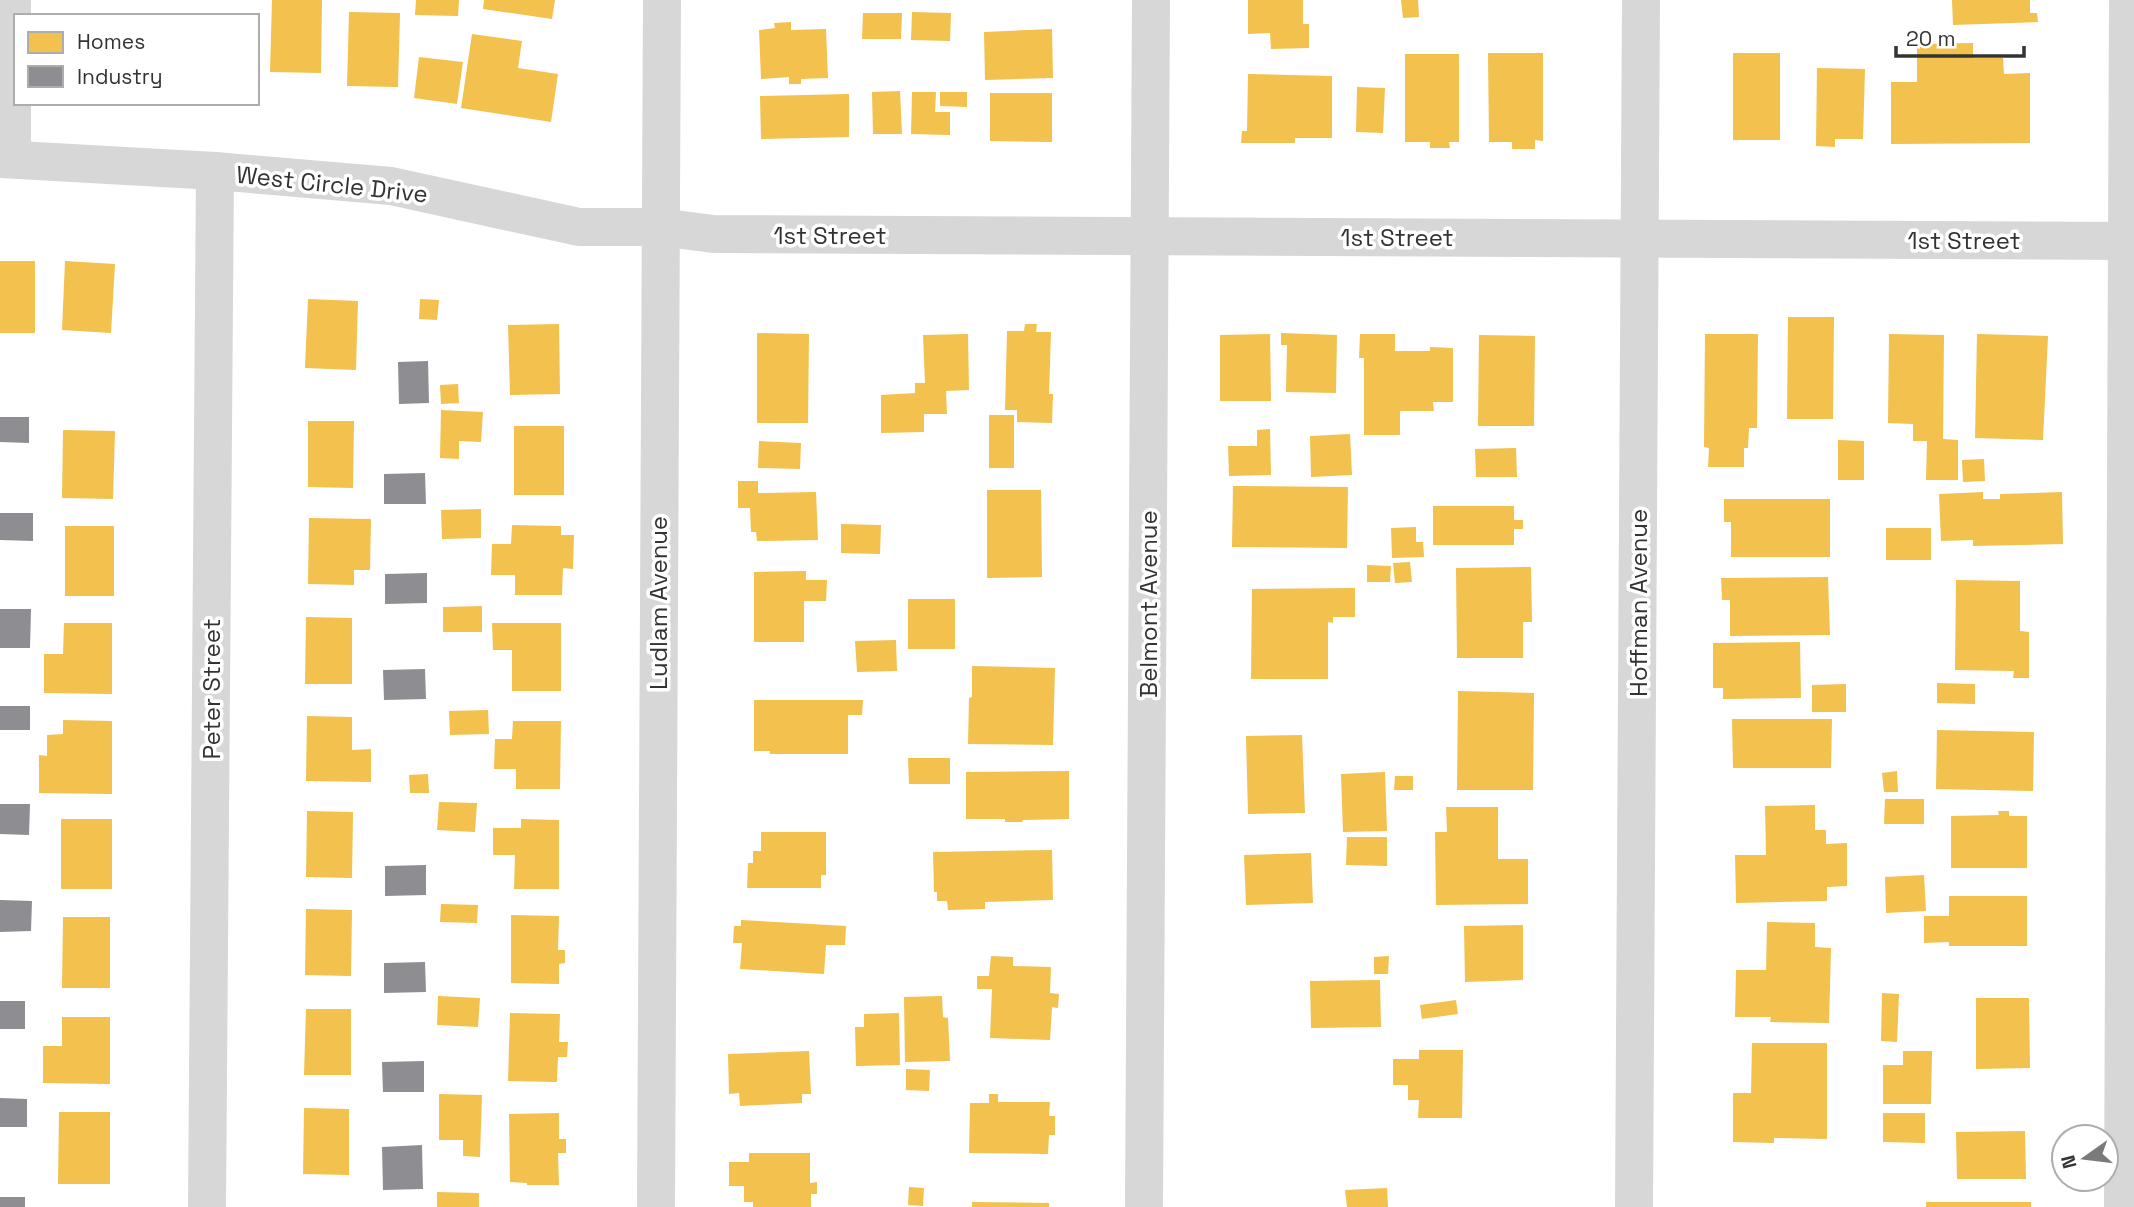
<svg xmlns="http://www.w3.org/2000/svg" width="2134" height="1207" font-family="'Space Grotesk',sans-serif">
  <rect width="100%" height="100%" fill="#fff"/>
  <g fill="#f2c14e">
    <polygon points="272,0 322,0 321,73 270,72"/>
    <polygon points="416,0 459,0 458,16 415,15"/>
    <polygon points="484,0 555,0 552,19 483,9"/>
    <polygon points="1248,0 1303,0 1303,24 1309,24 1309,48 1271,49 1270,33 1248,34"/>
    <polygon points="1401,0 1418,0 1419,17 1403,18"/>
    <polygon points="1952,0 2030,0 2030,13 2037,13 2038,22 1953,25"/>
    <polygon points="349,12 400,13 398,87 347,86"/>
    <polygon points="912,12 951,13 950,41 911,40"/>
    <polygon points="863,13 902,13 901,39 862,39"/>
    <polygon points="791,22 791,30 826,29 828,78 801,79 801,84 789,84 789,77 761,79 759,30 775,28 774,23"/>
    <polygon points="1052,29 1053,78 985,80 984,32"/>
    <polygon points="472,34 522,41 518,68 558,74 551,122 461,108"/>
    <polygon points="1973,43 1973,58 2003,58 2004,74 2030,73 2030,143 1891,144 1891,82 1917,82 1917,44"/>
    <polygon points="1488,53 1543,53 1543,141 1535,140 1535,149 1512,149 1512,142 1489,142"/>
    <rect x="1733" y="53" width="47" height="87"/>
    <polygon points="1405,54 1459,54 1459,142 1449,142 1450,148 1430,148 1430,142 1405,142"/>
    <polygon points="419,57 463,62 457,104 414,98"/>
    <polygon points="1817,68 1865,69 1863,139 1835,139 1835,147 1816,146"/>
    <polygon points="1248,74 1332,76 1332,138 1295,138 1295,143 1241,143 1242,131 1247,131"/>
    <polygon points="1357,87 1385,88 1383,133 1356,132"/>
    <polygon points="900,91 902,134 873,134 872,92"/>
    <polygon points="912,92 936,92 935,112 950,112 950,135 911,134"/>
    <polygon points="940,92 967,92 967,107 940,106"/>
    <polygon points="990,93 1052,93 1052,142 990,141"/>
    <polygon points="849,94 849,137 761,139 760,96"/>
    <rect x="0" y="261" width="35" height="72"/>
    <polygon points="65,261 115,264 111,333 62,330"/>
    <polygon points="308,299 358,301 356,370 305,368"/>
    <polygon points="420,299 439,300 437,320 419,319"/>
    <polygon points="1788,317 1834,317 1833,419 1787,419"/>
    <polygon points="559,324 560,394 510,395 508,325"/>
    <polygon points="1025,324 1037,324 1036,332 1051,332 1049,394 1053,394 1052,423 1017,422 1017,410 1005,410 1007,331 1024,331"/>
    <polygon points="757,333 809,334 808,423 757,423"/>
    <polygon points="1281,333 1337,335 1336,393 1286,392 1287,345 1281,345"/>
    <polygon points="968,334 969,390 946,391 947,414 924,414 924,432 881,433 881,395 915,393 915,383 925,383 923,335"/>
    <polygon points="1270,334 1271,401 1220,401 1220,335"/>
    <polygon points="1360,334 1395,334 1395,351 1430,351 1430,347 1453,348 1453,402 1433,402 1434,411 1400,411 1400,435 1364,435 1364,358 1359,358"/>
    <polygon points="1705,334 1758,334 1757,428 1749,428 1748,448 1744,448 1744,467 1708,467 1709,448 1704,447"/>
    <polygon points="1889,334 1944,335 1943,439 1958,440 1958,480 1926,480 1927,441 1913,441 1913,424 1888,423"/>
    <polygon points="1977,334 2048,336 2043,440 1975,438"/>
    <polygon points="1479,335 1535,336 1534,426 1478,426"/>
    <polygon points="458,384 459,403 441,404 440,385"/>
    <polygon points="441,410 483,412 481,442 459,441 459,459 440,458"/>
    <rect x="989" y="415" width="25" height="53"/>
    <polygon points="308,421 354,421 353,488 308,487"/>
    <rect x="514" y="426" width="50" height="69"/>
    <polygon points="1270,429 1271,475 1229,476 1228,446 1257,446 1257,430"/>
    <polygon points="63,430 115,431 113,499 62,498"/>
    <polygon points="1350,434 1352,475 1311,477 1310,436"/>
    <polygon points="1838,440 1864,441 1864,480 1838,480"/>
    <polygon points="759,441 801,443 800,469 758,468"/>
    <polygon points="1516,448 1517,477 1476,477 1475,449"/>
    <polygon points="1984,459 1985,481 1963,482 1962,460"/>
    <polygon points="738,481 758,481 758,493 816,492 818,540 757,541 756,532 751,532 750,508 738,508"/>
    <polygon points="1233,486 1348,487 1347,548 1232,547"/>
    <polygon points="987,490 1041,490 1042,577 987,578"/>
    <polygon points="1983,492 1983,499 2000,499 2000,494 2062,492 2063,544 1973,546 1973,540 1941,541 1939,494"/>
    <polygon points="1724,499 1830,499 1830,557 1731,557 1731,522 1724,522"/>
    <polygon points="1433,506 1514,506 1514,520 1523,520 1523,529 1514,529 1514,545 1433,545"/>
    <polygon points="481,509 481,538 442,539 441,510"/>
    <polygon points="309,518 371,519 370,570 354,570 354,585 308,584"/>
    <polygon points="841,524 881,525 880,554 841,553"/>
    <polygon points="512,525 561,526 561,535 574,535 573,569 563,568 562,595 515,595 515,575 491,575 492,544 511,544"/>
    <rect x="65" y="526" width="49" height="70"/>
    <polygon points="1416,527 1416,542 1423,542 1424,557 1392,558 1391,528"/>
    <rect x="1886" y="528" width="45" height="32"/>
    <polygon points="1410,562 1412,582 1395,583 1393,563"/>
    <polygon points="1367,565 1391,566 1390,582 1367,582"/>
    <polygon points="1531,567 1532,622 1523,622 1523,658 1457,658 1456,568"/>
    <polygon points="806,571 806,580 827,580 826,601 804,601 804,642 754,642 754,572"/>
    <polygon points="1828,577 1830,635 1730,636 1730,600 1722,600 1721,578"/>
    <polygon points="1956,580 2020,581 2020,631 2029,632 2029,678 2013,678 2014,671 1955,670"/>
    <polygon points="1355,588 1355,617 1333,617 1333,623 1328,622 1328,679 1251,679 1252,589"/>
    <rect x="908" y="599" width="47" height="50"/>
    <polygon points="482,606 482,632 443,632 443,607"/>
    <polygon points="306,617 352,618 352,684 305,684"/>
    <polygon points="64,623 112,623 112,694 44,693 44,654 63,654"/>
    <polygon points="492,623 561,623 561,691 512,691 512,650 493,650"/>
    <polygon points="896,640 897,671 857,672 855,641"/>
    <polygon points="1800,642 1801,698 1723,699 1723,688 1713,688 1713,643"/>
    <polygon points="972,666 1055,668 1053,745 968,744 969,698 972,697"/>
    <polygon points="1937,683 1975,684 1975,704 1937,703"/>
    <polygon points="1846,684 1846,712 1812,712 1812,685"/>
    <polygon points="1458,691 1534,693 1533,790 1457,790"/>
    <polygon points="754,700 863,700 862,715 848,715 848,754 770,754 770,751 754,751"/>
    <polygon points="488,710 489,734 450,735 449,711"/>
    <polygon points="307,716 352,717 352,750 371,749 371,782 306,781"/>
    <polygon points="1732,719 1832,719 1831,768 1733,768"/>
    <polygon points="63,720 112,721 112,794 39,793 39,755 47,756 47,735 63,734"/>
    <polygon points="513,721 561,721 560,789 516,789 516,769 494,769 495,739 512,739"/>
    <polygon points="1937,730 2034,732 2033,791 1936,789"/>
    <polygon points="1302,735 1305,813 1248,814 1246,736"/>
    <polygon points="908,758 950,758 950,784 909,784"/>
    <polygon points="1069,771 1069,819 1023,820 1022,822 1005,822 1005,819 966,819 966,772"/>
    <polygon points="1897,771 1898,792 1884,792 1882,773"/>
    <polygon points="1385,772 1387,831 1343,832 1341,774"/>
    <polygon points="428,774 429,793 410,793 409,775"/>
    <polygon points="1395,776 1413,776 1413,790 1394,790"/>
    <polygon points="1885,799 1924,799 1924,824 1884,824"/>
    <polygon points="439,802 477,803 475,832 437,830"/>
    <polygon points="1815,805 1815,830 1826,830 1826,844 1847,843 1847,886 1827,887 1827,901 1736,903 1735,855 1766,855 1765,806"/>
    <polygon points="1446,807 1498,807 1498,859 1528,859 1528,904 1436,905 1435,832 1447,832"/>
    <polygon points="307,811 353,812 352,878 306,877"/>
    <polygon points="1998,811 2009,811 2009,816 2027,816 2027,868 1951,868 1951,816 1999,815"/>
    <rect x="61" y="819" width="51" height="70"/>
    <polygon points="521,819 559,820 559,889 514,889 515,855 493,855 493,828 521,828"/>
    <polygon points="761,832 826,832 826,875 821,875 821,888 747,888 748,863 753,863 753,851 761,851"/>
    <polygon points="1347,837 1387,837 1387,866 1346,865"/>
    <polygon points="1052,850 1053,900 985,902 985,909 948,910 947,901 937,901 937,892 934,892 933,852"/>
    <polygon points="1311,853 1313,903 1246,905 1244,855"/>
    <polygon points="1924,875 1926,911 1886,913 1885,877"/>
    <polygon points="1949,896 2027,896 2027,946 1949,946 1949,942 1924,943 1924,916 1949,916"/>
    <polygon points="441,904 478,905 477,923 440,922"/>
    <polygon points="306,909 352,910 351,976 305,975"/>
    <polygon points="511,915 559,916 558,950 565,950 565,963 559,964 559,984 511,983"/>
    <polygon points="63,917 110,917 110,988 62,988"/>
    <polygon points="741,920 846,926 845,945 826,945 824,974 740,969 742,943 733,943 734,926 741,926"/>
    <polygon points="1767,922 1815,923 1815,947 1831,948 1829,1023 1770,1022 1771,1017 1735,1017 1736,970 1766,970"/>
    <polygon points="1523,925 1523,980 1465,982 1464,926"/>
    <polygon points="991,956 1013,957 1013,966 1051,967 1050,993 1059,994 1058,1008 1052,1007 1050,1040 990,1038 992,989 977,989 977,976 989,976"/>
    <polygon points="1389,956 1388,974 1374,974 1374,957"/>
    <polygon points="1380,980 1381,1027 1311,1028 1310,981"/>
    <polygon points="1882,993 1899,994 1897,1042 1881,1041"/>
    <polygon points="438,996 480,998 478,1027 437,1025"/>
    <polygon points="942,996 943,1017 948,1018 950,1061 905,1062 904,997"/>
    <polygon points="1976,998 2029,998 2030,1068 1976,1069"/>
    <polygon points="1456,1000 1458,1014 1422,1019 1420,1005"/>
    <polygon points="306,1009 351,1009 351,1075 304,1075"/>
    <polygon points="510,1013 560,1014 559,1042 568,1042 567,1057 558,1057 557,1082 508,1081"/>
    <polygon points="899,1013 900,1065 856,1066 855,1027 864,1027 864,1014"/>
    <polygon points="62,1017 110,1017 110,1084 43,1083 43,1046 62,1046"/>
    <polygon points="1752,1043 1827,1043 1827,1139 1774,1138 1774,1143 1733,1142 1733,1093 1751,1093"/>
    <polygon points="1419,1050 1463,1050 1462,1118 1418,1118 1419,1100 1408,1100 1408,1085 1393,1085 1393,1059 1419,1059"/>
    <polygon points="809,1051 811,1094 802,1094 802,1103 740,1106 739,1093 729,1094 728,1054"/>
    <polygon points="1903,1051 1932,1051 1931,1104 1883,1104 1883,1065 1903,1065"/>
    <polygon points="906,1069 930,1070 929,1091 906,1090"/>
    <polygon points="439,1094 482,1095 480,1157 463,1156 463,1140 439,1140"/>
    <polygon points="989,1094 998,1094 998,1102 1050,1102 1049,1116 1055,1116 1055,1135 1049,1135 1048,1154 969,1153 970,1103 989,1103"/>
    <polygon points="304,1108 349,1109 349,1175 303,1174"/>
    <polygon points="59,1112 110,1112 110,1184 58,1184"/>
    <polygon points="559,1113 559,1139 566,1139 566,1153 558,1153 559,1185 527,1185 527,1183 510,1182 509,1114"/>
    <polygon points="1883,1113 1925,1113 1925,1143 1883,1142"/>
    <polygon points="2025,1131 2026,1179 1957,1179 1956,1132"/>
    <polygon points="749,1153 810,1153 810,1183 817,1182 817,1194 811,1194 811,1207 753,1207 753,1202 744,1202 744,1186 729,1186 729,1162 749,1162"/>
    <polygon points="909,1187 924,1188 923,1206 908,1205"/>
    <polygon points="1387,1188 1388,1207 1347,1207 1345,1190"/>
    <polygon points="437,1192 479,1193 479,1207 437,1207"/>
    <polygon points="972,1202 1049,1203 1049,1207 972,1207"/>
    <rect x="1926" y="1202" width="105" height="5"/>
  </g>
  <g fill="#8d8d92">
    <polygon points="428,361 429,403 399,404 398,362"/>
    <polygon points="0,417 29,417 29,443 0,442"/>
    <polygon points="425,473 426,504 384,504 384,474"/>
    <polygon points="0,513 33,513 33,541 0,540"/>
    <polygon points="427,573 427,603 385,604 385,574"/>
    <polygon points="0,609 31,609 30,648 0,648"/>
    <polygon points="425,669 426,699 384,700 383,670"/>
    <rect x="0" y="706" width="30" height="24"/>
    <polygon points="0,804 30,804 29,835 0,834"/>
    <polygon points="426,865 426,895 385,896 385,866"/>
    <polygon points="0,900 32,901 31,931 0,932"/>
    <polygon points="425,962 426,992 384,993 384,963"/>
    <rect x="0" y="1001" width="25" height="28"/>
    <polygon points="424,1061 424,1092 383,1092 382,1062"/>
    <polygon points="0,1098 27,1099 27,1127 0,1127"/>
    <polygon points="422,1145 423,1189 383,1190 382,1147"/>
    <rect x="0" y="1197" width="25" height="10"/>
  </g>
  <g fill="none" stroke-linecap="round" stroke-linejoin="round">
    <g stroke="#d7d7d7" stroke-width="38">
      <polyline points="0,159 215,171 391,186 579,227 660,227 713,234 2134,241"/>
      <polyline points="12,159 12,0"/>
      <polyline points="207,1207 215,171"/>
      <polyline points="656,1207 662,0"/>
      <polyline points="1634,1207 1641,0"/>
      <polyline points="2123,1207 2128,0"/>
    </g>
    <polyline stroke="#d7d7d7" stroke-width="38" points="1144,1207 1151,0"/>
  </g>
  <g text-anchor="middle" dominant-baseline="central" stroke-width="7" stroke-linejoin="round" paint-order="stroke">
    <g font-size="24" fill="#333" stroke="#fff">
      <text transform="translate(332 184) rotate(6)">West Circle Drive</text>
      <text x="830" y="235">1st Street</text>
      <text x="1397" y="237">1st Street</text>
      <text x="1964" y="240">1st Street</text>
      <text transform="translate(658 603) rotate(-90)">Ludlam Avenue</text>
      <text transform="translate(1638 603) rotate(-90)">Hoffman Avenue</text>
      <text transform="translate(1148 604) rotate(-90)">Belmont Avenue</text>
      <text transform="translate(211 689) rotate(-90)">Peter Street</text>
    </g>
  </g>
  <rect x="14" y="14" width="245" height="91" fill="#ffffff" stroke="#adadad" stroke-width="2"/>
  <rect x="28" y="32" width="35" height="21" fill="#f2c14e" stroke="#adadad" stroke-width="2"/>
  <text x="77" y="49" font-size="21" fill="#333333">Homes</text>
  <rect x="28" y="66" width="35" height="21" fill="#8d8d92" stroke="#adadad" stroke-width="2"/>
  <text x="77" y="84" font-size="21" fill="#333333">Industry</text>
  <g transform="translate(2085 1158) rotate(256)"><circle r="33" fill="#ffffff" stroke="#adadad" stroke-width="2"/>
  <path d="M0-5L12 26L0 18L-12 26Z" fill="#7a7a7a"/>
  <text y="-10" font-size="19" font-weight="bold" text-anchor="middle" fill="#333333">N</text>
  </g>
  <path d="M1896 46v10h128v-10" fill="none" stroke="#333333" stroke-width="3.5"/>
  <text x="1906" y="46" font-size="21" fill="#333333" stroke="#ffffff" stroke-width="5" paint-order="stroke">20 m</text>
</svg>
